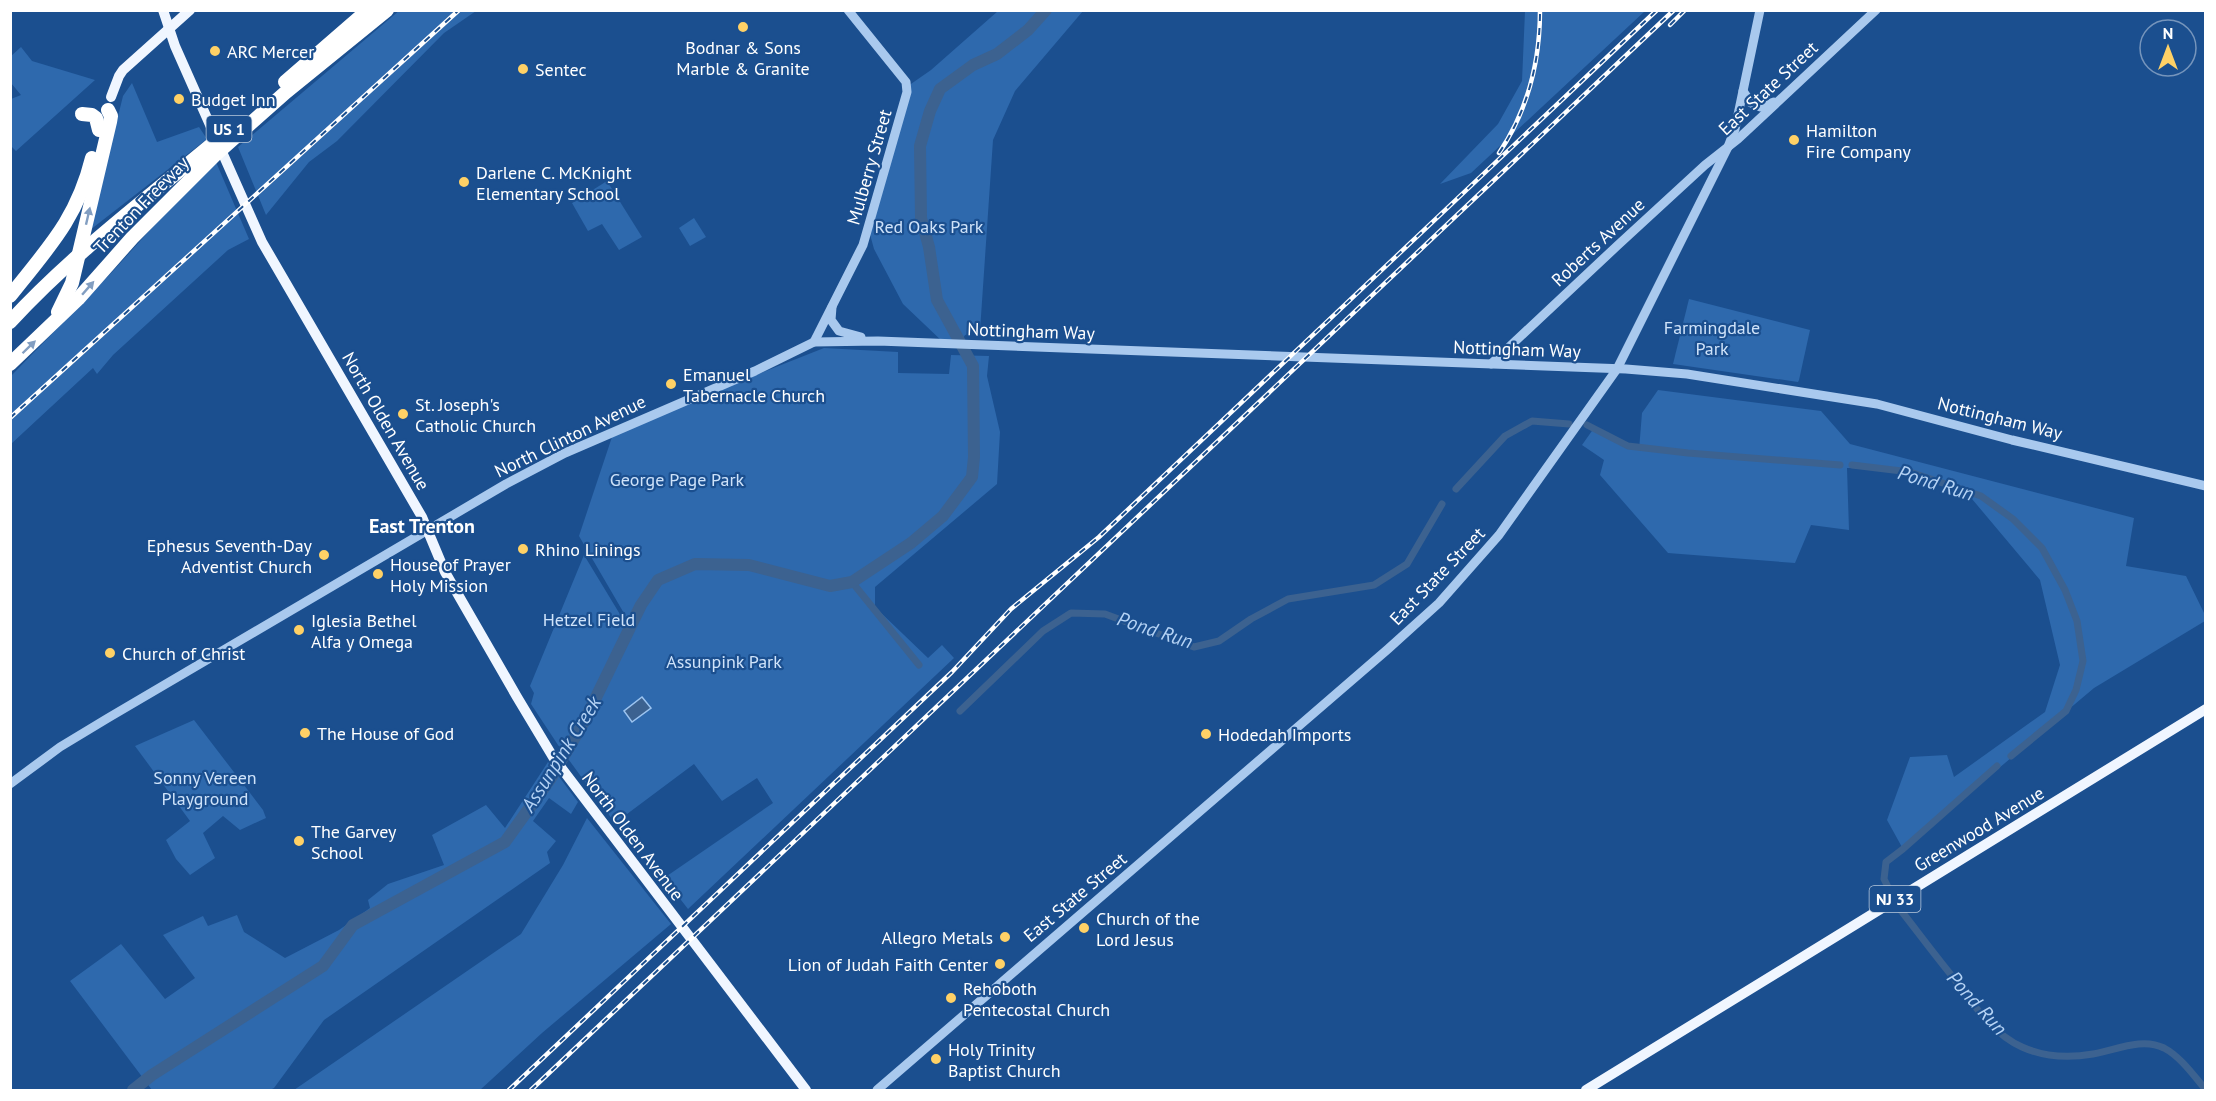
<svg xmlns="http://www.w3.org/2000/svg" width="2216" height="1101" font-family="'PT Sans',sans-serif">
  <rect width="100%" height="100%" fill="#1b4f8f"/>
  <g fill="#2e69ad">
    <polygon points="400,10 476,11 444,33 337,141 309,162 266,215 238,147"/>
    <polygon points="998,11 1083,11 1015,91 993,140 980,331 965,335 959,345 944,343 903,304 874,249 868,227 908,86 931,70"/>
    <polygon points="1525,11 1645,11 1471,173 1440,184 1498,124 1522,81"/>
    <polygon points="21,47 32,61 95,80 16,151 11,146 11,99 21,95 11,83 10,57"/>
    <polygon points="132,83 157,142 199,127 207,139 90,230 123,96"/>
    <polygon points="216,162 249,239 228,250 113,355 97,374 93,368 11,444 11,376 113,271 187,189"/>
    <polygon points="607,181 642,237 619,250 602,224 588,231 572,203"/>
    <polygon points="694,218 706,237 690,246 679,228"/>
    <polygon points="1689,299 1810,330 1799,380 1798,382 1673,364"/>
    <polygon points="824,348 898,352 898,373 949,374 951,355 989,356 987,376 1000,432 997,484 875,587 875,612 878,610 928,658 942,645 954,658 688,909 664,878 773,803 757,778 722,801 694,764 615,823 558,745 531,704 534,693 530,686 584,555 621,616 625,615 579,536 614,431"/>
    <polygon points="1658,390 1821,411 1850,444 2134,518 2126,566 2186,576 2205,615 2205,621 2094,688 1903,849 1887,820 1910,757 1947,755 1954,777 2045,712 2060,665 2040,580 1967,493 1903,469 1847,468 1849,530 1811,525 1795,563 1668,553 1600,475 1604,460 1582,445 1594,428 1639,450 1642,413"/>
    <polygon points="194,720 263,810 266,818 240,830 223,816 203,833 215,858 190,875 176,859 166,840 190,821 135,746"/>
    <polygon points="548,762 578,802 571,814 549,798 533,821 556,841 547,852 550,863 324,1020 274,1088 270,1090 152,1090 70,981 121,944 165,999 195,978 163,935 203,916 208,926 237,915 244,932 285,958 339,930 370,908 368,900 388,884 444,865 432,835 486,805 505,828"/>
    <polygon points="587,818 671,924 542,1033 480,1090 294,1090 521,934 563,865"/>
  </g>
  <polygon fill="#3c6290" stroke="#9cc4f0" stroke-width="1.5" points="642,697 651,708 632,722 624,711"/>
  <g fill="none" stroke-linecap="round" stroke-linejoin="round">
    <g stroke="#3c6290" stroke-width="7">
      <polyline points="1587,425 1628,446 1688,453 1840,465"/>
      <polyline points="1852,465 1910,472 1981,496 2013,519 2042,548 2065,590 2077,621 2083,661 2076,690 2066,711 2011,756"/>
      <polyline points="1456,489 1505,436 1532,421 1569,424"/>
      <polyline points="852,582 919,665"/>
      <polyline points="960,711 1043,631 1071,613 1105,614 1194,647 1219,641 1251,619 1288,599 1374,585 1407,564 1442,504"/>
      <polyline points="1889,889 1884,879 1886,862 1903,849 1997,766"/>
      <path d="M1899,908C1917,931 1934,954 1952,976C1971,1001 1992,1034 2022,1047C2044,1057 2070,1058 2093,1054C2116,1050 2142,1037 2164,1048C2181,1057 2194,1076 2206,1090"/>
    </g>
    <polyline stroke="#3c6290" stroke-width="12" points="133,1090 152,1075 323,966 353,925 505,842 551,778 584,722 641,605 658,580 695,564 749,565 830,586 852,582 911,543 943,516 972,477 974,457 973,366 937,300 929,247 921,218 920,146 930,111 940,89 973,65 997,54 1028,30 1046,10"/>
    <g stroke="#a9c9ee" stroke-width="9">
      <polyline points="1743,91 1751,103 1760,107 1774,102"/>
      <polyline points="832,307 831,320 839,331 861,337"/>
      <polyline points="814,342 863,245 907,92 906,82 848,10"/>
      <polyline points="1491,364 1618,245 1705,165 1738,139 1876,10"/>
      <polyline points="10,784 60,747 108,718 506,484 565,453 755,371 814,342 878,341 1626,369 1687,374 1877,404 2012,440 2206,486"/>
      <polyline points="877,1090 1388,649 1439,603 1499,535 1617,369 1728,147 1735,129 1760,10"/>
    </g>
    <g stroke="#f0f6ff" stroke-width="10">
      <polyline points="163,10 175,46 262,242 422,517 445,572 517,697 553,757 806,1090"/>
      <polyline points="111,97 119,76 123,70 190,10"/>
      <polyline points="1586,1090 2206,709"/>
    </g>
    <g stroke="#fff" stroke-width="14">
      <polyline points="285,82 368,10"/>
      <polyline points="82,114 92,115 96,118 99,130"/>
      <path d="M10,296C48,248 77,219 92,158"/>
      <polyline points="58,312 72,283 110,122 111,116 108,110"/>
      <path d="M10,322C78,248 160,189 236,124"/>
      <polyline points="10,364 78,299 132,238 215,155 286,92 387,10"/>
    </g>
    <defs>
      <g id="rail">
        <polyline points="1670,25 1685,10"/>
        <path d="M1499,153C1528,110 1540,62 1540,10"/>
        <polyline points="10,418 459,10"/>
        <polyline points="509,1090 952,672 1011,609 1099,537 1657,10"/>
        <polyline points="531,1090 1674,10"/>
      </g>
    </defs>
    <use href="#rail" stroke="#fff" stroke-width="4.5"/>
    <use href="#rail" stroke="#1b4f8f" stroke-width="2" stroke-dasharray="7" stroke-linecap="butt"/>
  </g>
  <defs><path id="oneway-solid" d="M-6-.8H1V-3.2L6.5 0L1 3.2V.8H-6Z" transform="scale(1.5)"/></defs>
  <g fill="#829ec1">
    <use href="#oneway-solid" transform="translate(88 216) rotate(-77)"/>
    <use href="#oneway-solid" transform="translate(88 288) rotate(-49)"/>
    <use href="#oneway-solid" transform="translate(29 347) rotate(-44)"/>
  </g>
  <g fill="#ffd166" stroke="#1b4f8f" stroke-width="2">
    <circle cx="743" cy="27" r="6"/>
    <circle cx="215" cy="51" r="6"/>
    <circle cx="523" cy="69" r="6"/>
    <circle cx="179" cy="99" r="6"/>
    <circle cx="1794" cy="140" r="6"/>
    <circle cx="464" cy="182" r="6"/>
    <circle cx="671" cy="384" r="6"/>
    <circle cx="403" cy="414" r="6"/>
    <circle cx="523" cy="549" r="6"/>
    <circle cx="324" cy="555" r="6"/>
    <circle cx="378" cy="574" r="6"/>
    <circle cx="299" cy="630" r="6"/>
    <circle cx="110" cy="653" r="6"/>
    <circle cx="305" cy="733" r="6"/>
    <circle cx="1206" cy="734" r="6"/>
    <circle cx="299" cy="841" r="6"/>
    <circle cx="1084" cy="928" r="6"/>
    <circle cx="1005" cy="937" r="6"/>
    <circle cx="1000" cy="964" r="6"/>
    <circle cx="951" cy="998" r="6"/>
    <circle cx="936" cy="1059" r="6"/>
  </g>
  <g text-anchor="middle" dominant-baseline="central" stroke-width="4.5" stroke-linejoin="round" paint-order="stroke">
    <g fill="#1b4f8f" stroke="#bbcadd" stroke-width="1.5">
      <rect x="206.5" y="116" width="45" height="26" rx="4.5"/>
      <rect x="1869.5" y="886" width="51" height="26" rx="4.5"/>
    </g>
    <g font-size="16" font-weight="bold" fill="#fff">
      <text x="229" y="129">US 1</text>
      <text x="1895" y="899">NJ 33</text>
    </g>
    <g font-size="18" fill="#fff" stroke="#1b4f8f" text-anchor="start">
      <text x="743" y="47" text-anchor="middle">Bodnar &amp; Sons<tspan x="743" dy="21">Marble &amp; Granite</tspan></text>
      <text x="227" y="51">ARC Mercer</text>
      <text x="535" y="69">Sentec</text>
      <text x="191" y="99">Budget Inn</text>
      <text x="1806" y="130">Hamilton<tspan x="1806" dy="21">Fire Company</tspan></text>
      <text x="476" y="172">Darlene C. McKnight<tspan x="476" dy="21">Elementary School</tspan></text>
      <text x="683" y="374">Emanuel<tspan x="683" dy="21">Tabernacle Church</tspan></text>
      <text x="415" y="404">St. Joseph's<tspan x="415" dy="21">Catholic Church</tspan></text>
      <text x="312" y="545" text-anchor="end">Ephesus Seventh-Day<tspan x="312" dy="21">Adventist Church</tspan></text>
      <text x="535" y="549">Rhino Linings</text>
      <text x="390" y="564">House of Prayer<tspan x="390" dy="21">Holy Mission</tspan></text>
      <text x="311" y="620">Iglesia Bethel<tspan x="311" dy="21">Alfa y Omega</tspan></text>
      <text x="122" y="653">Church of Christ</text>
      <text x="317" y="733">The House of God</text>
      <text x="1218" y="734">Hodedah Imports</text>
      <text x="311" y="831">The Garvey<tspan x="311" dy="21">School</tspan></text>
      <text x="1096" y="918">Church of the<tspan x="1096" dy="21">Lord Jesus</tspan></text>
      <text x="993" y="937" text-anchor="end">Allegro Metals</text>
      <text x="988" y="964" text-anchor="end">Lion of Judah Faith Center</text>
      <text x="963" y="988">Rehoboth<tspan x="963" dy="21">Pentecostal Church</tspan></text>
      <text x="948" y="1049">Holy Trinity<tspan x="948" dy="21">Baptist Church</tspan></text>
    </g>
    <g font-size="18" fill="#fff" stroke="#1b4f8f">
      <text transform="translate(1768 88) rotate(-43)">East State Street</text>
      <text transform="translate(869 167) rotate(-74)">Mulberry Street</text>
      <text transform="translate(141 205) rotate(-46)">Trenton Freeway</text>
      <text transform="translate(1598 242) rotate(-43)">Roberts Avenue</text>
      <text transform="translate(1031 331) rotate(2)">Nottingham Way</text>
      <text transform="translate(1517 349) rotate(2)">Nottingham Way</text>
      <text transform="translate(2000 418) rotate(14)">Nottingham Way</text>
      <text transform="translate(386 421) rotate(60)">North Olden Avenue</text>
      <text transform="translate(570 436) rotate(-26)">North Clinton Avenue</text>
      <text transform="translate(1437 576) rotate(-46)">East State Street</text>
      <text transform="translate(1979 829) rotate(-31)">Greenwood Avenue</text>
      <text transform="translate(633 836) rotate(53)">North Olden Avenue</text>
      <text transform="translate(1075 897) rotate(-40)">East State Street</text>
    </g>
    <g font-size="18" fill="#cfe3fa" stroke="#1b4f8f">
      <text x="929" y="226">Red Oaks Park</text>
      <text x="1712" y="327">Farmingdale<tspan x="1712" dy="21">Park</tspan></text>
      <text x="677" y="479">George Page Park</text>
      <text x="589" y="619">Hetzel Field</text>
      <text x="724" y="661">Assunpink Park</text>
      <text x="205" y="777">Sonny Vereen<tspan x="205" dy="21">Playground</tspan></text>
    </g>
    <g font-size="20" font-style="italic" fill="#b5d3f5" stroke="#1b4f8f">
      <text transform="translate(1936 483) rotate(17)">Pond Run</text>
      <text transform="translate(1155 630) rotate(18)">Pond Run</text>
      <text transform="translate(561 754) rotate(-58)">Assunpink Creek</text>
      <text transform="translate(1977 1003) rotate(48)">Pond Run</text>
    </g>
    <g font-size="20" font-weight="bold" fill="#fff" stroke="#1b4f8f">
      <text x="422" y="526">East Trenton</text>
    </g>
  </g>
  <rect width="2216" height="1101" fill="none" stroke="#ffffff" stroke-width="24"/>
  <g transform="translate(2168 48)"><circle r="28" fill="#1b4f8f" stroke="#7695bc" stroke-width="1.5"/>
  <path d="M0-4.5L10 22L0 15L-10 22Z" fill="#ffd166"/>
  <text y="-9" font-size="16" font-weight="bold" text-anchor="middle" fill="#ffffff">N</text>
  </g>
</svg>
